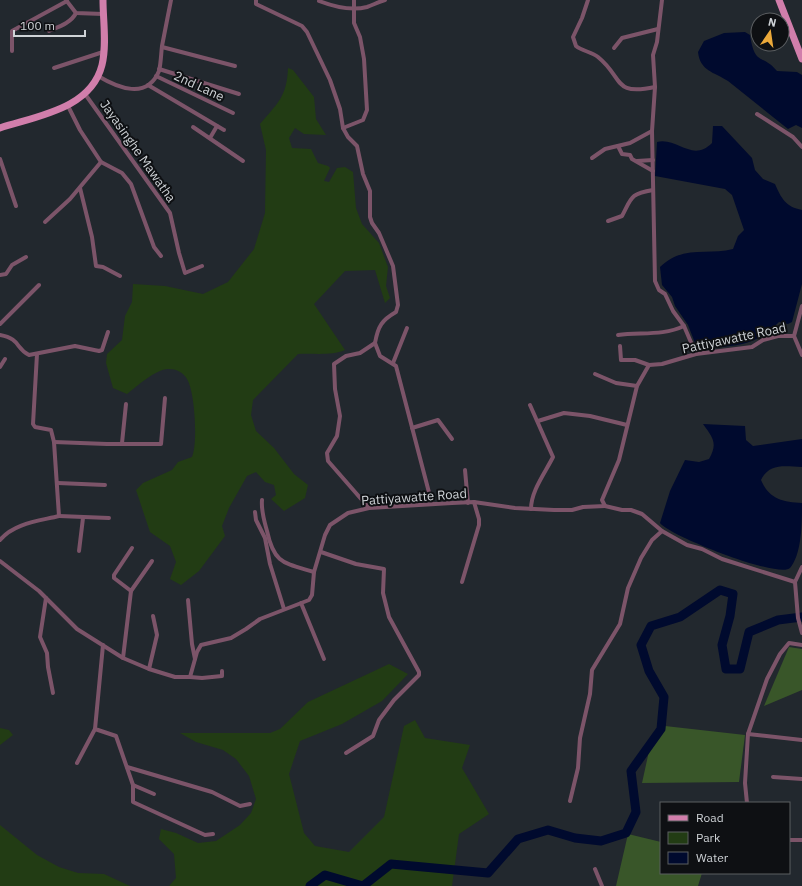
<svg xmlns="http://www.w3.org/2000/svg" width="802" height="886" font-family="'IBM Plex Sans',sans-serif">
  <rect width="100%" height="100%" fill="#22282e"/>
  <g fill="#223c14">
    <path d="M288,68L293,70L314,97L316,119L326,135L304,134L295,128L289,138L292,148L311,149L318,163L328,166L330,168L324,181L329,182L337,168L345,167L353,172L356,208L362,224L379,243L388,267L386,286L390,298L385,303L375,270L345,271L314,304L345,350C331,356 314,353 298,354L253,400L251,415L256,431L274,448L294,474L308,485L305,498L284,511L271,499L276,495L274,485L265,482L256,472L247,476L229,508L222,526L225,536L199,571L181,585L170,579L176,562L170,546L150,532L136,490L143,483L172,470L178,462L192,457C198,443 195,392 187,379C183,372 176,369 169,369C157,368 136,387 127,394L113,388L106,363L107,354L122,340L125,316L132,302L133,284L165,286L203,294L228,282L254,249L265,213L266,150L260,124C278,103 287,96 288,68Z"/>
    <polygon points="389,664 408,674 382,701 342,724 300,741 289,774 304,833 315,846 349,852 384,817 404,726 415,720 425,738 470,745 462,768 489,814 459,834 452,886 169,886 176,878 174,854 159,839 161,829 176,833 198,843 216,841 240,825 251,813 256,799 249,776 236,759 223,750 196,742 180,733 270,733 280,729 308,702"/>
    <polygon points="0,728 9,730 13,735 0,745"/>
    <polygon points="0,825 37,855 59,867 78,873 104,874 130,886 0,886"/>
  </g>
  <g fill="#395629">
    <polygon points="789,647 802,649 802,690 764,706"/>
    <polygon points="665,726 745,735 739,782 642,783 649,751"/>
    <polygon points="628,834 661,842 661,873 702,873 698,886 616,886"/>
  </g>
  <g fill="#000a2e">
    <path d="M745,32L750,35C755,67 762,53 777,71L797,72L802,75V128L796,125L788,129L728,81C714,72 700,71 698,52L704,41L724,33Z"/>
    <path d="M713,126H722L752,158L755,170L763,179L775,184C781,198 786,207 802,210V284L792,322L788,324L779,322C755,347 735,345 702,349L695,343L688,325L675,306L672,297L662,285L660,267C684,244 708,256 733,249L738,236L744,230L732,195L725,189L655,176L657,142C678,137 692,163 712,143Z"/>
    <path d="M703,424L745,426L746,440L753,446L802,439V467C784,466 769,463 761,480C769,499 783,502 802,503C802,522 802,554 790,568C779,579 670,536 660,523L670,491L685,460L699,462L709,459C718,443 713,438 703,424Z"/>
  </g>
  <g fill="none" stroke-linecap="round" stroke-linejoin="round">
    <polyline stroke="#000a2e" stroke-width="9" points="310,886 325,875 363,886 391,864 488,873 518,839 548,830 575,838 601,841 626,833 636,812 631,771 661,729 664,697 649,671 641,645 651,626 680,617 720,590 733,594 730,616 722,645 726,669 740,669 749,632 778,620 802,617"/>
    <g stroke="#7c5469" stroke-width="4">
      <polyline points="66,0 76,13 103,14"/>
      <path d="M256,0V4L302,26L307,32L330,80L340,109L343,128L348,137L357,146L363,174L370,191V217L372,223L379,233L393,266L398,305L396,312C382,320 378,326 375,343"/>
      <path d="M588,0L582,18L573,37L576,46C582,51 592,52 598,57C624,78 612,96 655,87"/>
      <polyline points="662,0 657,42 653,55 655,87 652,131 655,281 659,290 665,294 673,311 684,326 696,354"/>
      <path d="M319,1C332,6 352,11 367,7C373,5 378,2 385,0"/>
      <path d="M49,31C58,27 71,23 76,13"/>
      <polyline points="162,47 235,66"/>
      <polyline points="614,48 622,38 658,29"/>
      <polyline points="12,51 12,31 67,1"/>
      <polyline points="54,68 103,52"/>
      <polyline points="159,69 239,94"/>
      <path d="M98,76C118,88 147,100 159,71C161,63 161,54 162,46C165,31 168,15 171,0"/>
      <polyline points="156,76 233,113"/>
      <polyline points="148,85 224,130"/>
      <polyline points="85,94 170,213 179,253 185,273 202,266"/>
      <polyline points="68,106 80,130 101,162 122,173 131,184 154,247 161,256"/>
      <polyline points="757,114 793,137 802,147"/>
      <polyline points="193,127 243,161"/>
      <polyline points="343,128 363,120 367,110 364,59 360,37 354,23 354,0"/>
      <polyline points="210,138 217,126"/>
      <polyline points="618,146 622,154 630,155 632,159 653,171"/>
      <polyline points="592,158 605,149 630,143 652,131"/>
      <polyline points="0,159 16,206"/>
      <polyline points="637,161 653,160"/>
      <polyline points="80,188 92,237 96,266 103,267 120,276"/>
      <path d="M608,221L622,216C632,197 630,194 653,190"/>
      <polyline points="45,222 70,199 101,162"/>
      <polyline points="0,275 6,274 12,265 26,257"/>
      <polyline points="0,324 39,285"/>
      <path d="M0,335C21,339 15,348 29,355L75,346L99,351L102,350L108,332"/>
      <path d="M618,335C641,332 663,336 684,326"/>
      <polyline points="794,336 802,355"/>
      <polyline points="620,346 621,360 635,360 649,365"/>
      <polyline points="393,363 407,328"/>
      <polyline points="0,367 5,359"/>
      <polyline points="595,374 616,383 637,386"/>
      <path d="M530,405L553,457C545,473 531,491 531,509"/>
      <polyline points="538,421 564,413 590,416 627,425"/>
      <polyline points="412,428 438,420 452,439"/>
      <polyline points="54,442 107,444 161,444 165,398"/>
      <polyline points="122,443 126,404"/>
      <polyline points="465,470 468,503"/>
      <polyline points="58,483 105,485"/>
      <path d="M262,500C261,511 264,520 267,531C274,564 284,563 314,572"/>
      <polyline points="605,506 622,510 631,510 642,514 662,531 687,545 702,549 722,559 795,582 802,567"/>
      <polyline points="369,508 328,461 327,453 337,436 340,416 335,389 334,364 346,356 360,353 375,343 380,356 396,366 432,504"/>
      <polyline points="255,512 256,520 265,538 270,564 284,609"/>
      <polyline points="59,516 109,518"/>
      <path d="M0,540C14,523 39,521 59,516L54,442L51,430L35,427L33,424L37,354"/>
      <polyline points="132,548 114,575 114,578 131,591 152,561"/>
      <polyline points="79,551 83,518"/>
      <polyline points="321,552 356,564 384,569 383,593 389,617 419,672 419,675 394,700 379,720 373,736 346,753"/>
      <polyline points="0,561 39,591 77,629 123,658 149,669 175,677 190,677 197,652 201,645 231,638 246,629 260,619 309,600 312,595 314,572 325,535 330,525 348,513 369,508 452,503 474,502 515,508 554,510 572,510 583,507 605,506 602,500 619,460 637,386 649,365 662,364 696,354 752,347 763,340 778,336 794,336 802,306"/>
      <polyline points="462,582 479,525 479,519 474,502"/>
      <polyline points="795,582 798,618 802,633"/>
      <polyline points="46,598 40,637 47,653 48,667 53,693"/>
      <polyline points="188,600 192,644 195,659"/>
      <polyline points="301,603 324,659"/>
      <polyline points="103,645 95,729 116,736 133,785 133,802 205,835 213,834"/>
      <polyline points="123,658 131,591"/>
      <polyline points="149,669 157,635 153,616"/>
      <polyline points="190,677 202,678 222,676 222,671"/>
      <polyline points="748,734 802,740"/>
      <polyline points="77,763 95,729"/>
      <polyline points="127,767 212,792 240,806 250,804"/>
      <polyline points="773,777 802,779"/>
      <polyline points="133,785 154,794"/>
      <polyline points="570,801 578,768 580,738 590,694 592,670 620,624 628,588 641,558 652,540 662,531"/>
      <polyline points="747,803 745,783 748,734 767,679 780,654 789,643 802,645"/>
      <polyline points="789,840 802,840"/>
      <polyline points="595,869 602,886"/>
    </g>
    <g stroke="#d17eab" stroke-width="7">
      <polyline points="779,0 802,59"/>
      <path d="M0,128C37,116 91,109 102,65C107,45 103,20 103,0"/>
    </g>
  </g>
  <g text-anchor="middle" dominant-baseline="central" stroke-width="4" stroke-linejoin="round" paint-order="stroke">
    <g font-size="13" fill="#cfd3d7" stroke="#0e1013">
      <text transform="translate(199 86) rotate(25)">2nd Lane</text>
      <text transform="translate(138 151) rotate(55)">Jayasinghe Mawatha</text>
      <text transform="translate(734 338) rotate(-12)">Pattiyawatte Road</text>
      <text transform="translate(414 497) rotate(-4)">Pattiyawatte Road</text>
    </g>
  </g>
  <rect x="660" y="802" width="130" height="72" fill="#0e1013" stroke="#5b5e61"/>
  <rect x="668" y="815" width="20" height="6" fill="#d17eab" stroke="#5b5e61"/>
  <text x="696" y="822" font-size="12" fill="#cfd3d7">Road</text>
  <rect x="668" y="832" width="20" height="12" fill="#223c14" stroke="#5b5e61"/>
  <text x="696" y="842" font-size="12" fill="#cfd3d7">Park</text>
  <rect x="668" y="852" width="20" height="12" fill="#000a2e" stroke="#5b5e61"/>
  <text x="696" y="862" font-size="12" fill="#cfd3d7">Water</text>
  <g transform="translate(770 32) rotate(13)"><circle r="19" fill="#0e1013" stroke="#5b5e61"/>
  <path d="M0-3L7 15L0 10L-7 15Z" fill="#eba93a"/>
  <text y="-6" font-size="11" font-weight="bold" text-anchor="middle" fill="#cfd3d7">N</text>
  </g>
  <path d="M14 30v6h71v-6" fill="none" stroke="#cfd3d7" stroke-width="2"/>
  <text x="20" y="30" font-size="12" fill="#cfd3d7" stroke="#0e1013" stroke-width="3" paint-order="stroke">100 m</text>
</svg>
